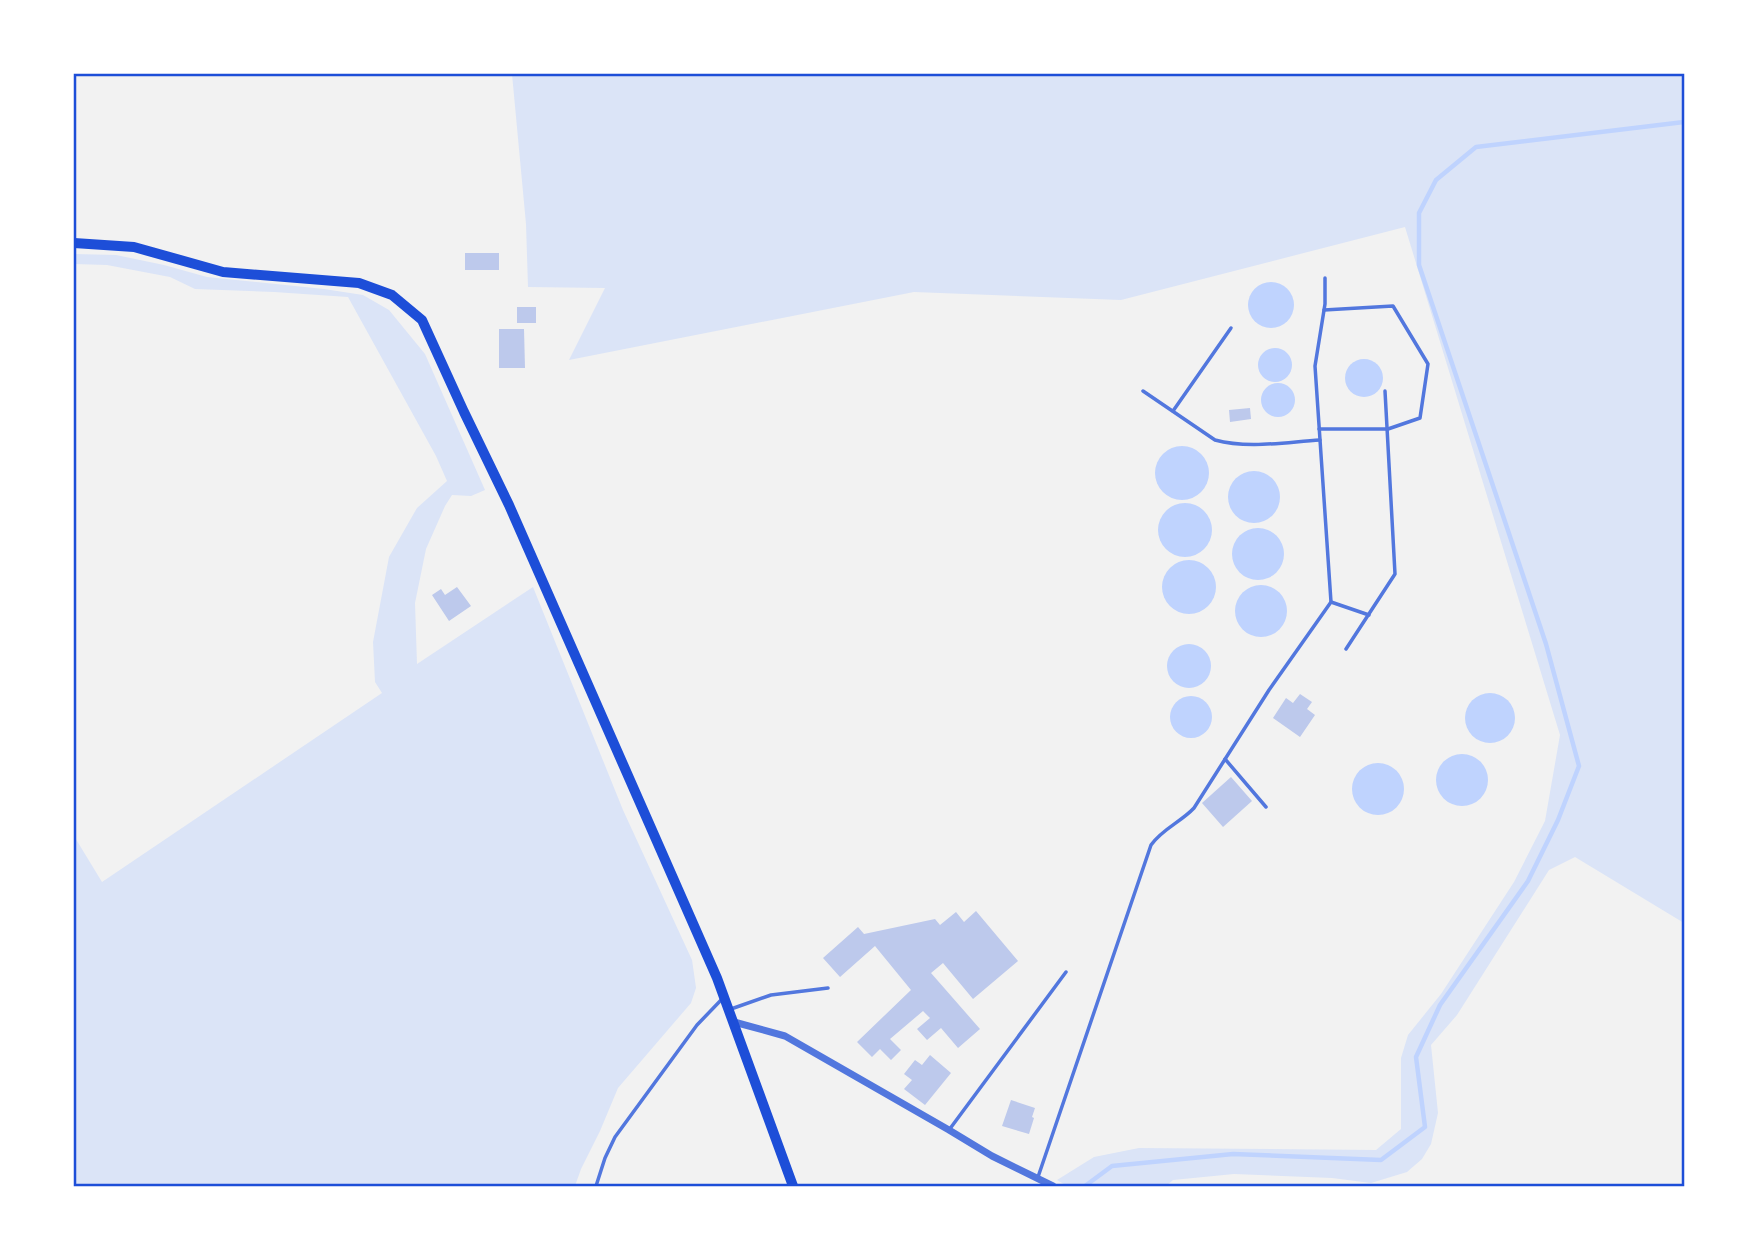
<svg xmlns="http://www.w3.org/2000/svg" width="1758" height="1260" font-family="'Fira Sans Condensed',sans-serif">
  <rect width="100%" height="100%" fill="#f2f2f2"/>
  <g fill="#dbe4f7">
    <polygon points="512,74 1684,74 1684,923 1575,857 1549,870 1457,1015 1431,1045 1438,1113 1431,1144 1422,1159 1407,1172 1371,1183 1332,1178 1234,1174 1173,1180 1166,1186 1067,1186 1057,1180 1094,1157 1139,1148 1376,1150 1401,1129 1401,1058 1408,1035 1441,994 1514,882 1545,821 1560,735 1405,227 1121,300 914,292 569,360 605,288 528,287 526,224"/>
    <polygon points="74,254 116,255 164,265 207,277 324,289 363,295 389,310 425,354 485,490 471,496 452,495 445,506 426,549 415,603 417,664 533,587 623,810 692,960 696,988 691,1003 618,1088 600,1131 581,1169 575,1186 74,1186 74,836 102,882 382,693 375,682 373,642 389,557 417,508 447,481 436,456 348,297 274,292 195,289 170,277 107,265 74,264"/>
  </g>
  <g fill="#bfd3fe">
    <circle cx="1271" cy="305" r="23"/>
    <circle cx="1275" cy="365" r="17"/>
    <circle cx="1364" cy="378" r="19"/>
    <circle cx="1278" cy="400" r="17"/>
    <circle cx="1182" cy="473" r="27"/>
    <circle cx="1254" cy="497" r="26"/>
    <circle cx="1185" cy="530" r="27"/>
    <circle cx="1258" cy="554" r="26"/>
    <circle cx="1189" cy="587" r="27"/>
    <circle cx="1261" cy="611" r="26"/>
    <circle cx="1189" cy="666" r="22"/>
    <circle cx="1490" cy="718" r="25"/>
    <circle cx="1191" cy="717" r="21"/>
    <circle cx="1462" cy="780" r="26"/>
    <circle cx="1378" cy="789" r="26"/>
  </g>
  <g fill="none" stroke-linecap="round" stroke-linejoin="round">
    <polyline stroke="#bfd3fe" stroke-width="4.5" points="1085,1186 1112,1166 1233,1154 1381,1160 1425,1127 1416,1057 1440,1005 1528,881 1558,820 1579,766 1546,644 1419,265 1419,213 1436,180 1476,147 1684,122"/>
  </g>
  <g fill="#bdc9ec">
    <rect x="465" y="253" width="34" height="17"/>
    <rect x="517" y="307" width="19" height="16"/>
    <polygon points="499,329 524,329 525,368 499,368"/>
    <polygon points="1250,408 1251,419 1230,422 1229,410"/>
    <polygon points="457,587 471,606 449,621 432,595 441,589 445,595"/>
    <polygon points="1300,694 1312,702 1307,709 1315,715 1300,737 1273,718 1286,698 1293,703"/>
    <polygon points="1231,777 1252,801 1223,827 1202,803"/>
    <polygon points="976,911 1018,961 973,999 943,963 931,973 980,1029 958,1048 941,1028 927,1040 917,1029 930,1018 923,1011 890,1039 901,1050 891,1060 880,1049 872,1057 857,1042 911,990 875,946 840,977 823,958 858,927 864,934 935,919 940,925 956,912 964,922"/>
    <polygon points="930,1055 951,1073 925,1105 904,1089 912,1080 904,1074 915,1060 922,1065"/>
    <polygon points="1011,1100 1035,1108 1032,1117 1034,1118 1029,1134 1002,1126"/>
  </g>
  <g fill="none" stroke-linecap="round" stroke-linejoin="round">
    <polyline stroke="#1d4ed8" stroke-width="2.5" points="1682,1186 1684,1184"/>
    <g stroke="#5277de" stroke-width="3.5">
      <path d="M1143,391L1215,440C1248,449 1286,442 1320,440"/>
      <polyline points="1173,411 1231,328"/>
      <polyline points="1319,429 1388,429 1420,418 1428,364 1393,306 1324,310"/>
      <polyline points="1331,602 1369,615"/>
      <polyline points="1346,649 1395,574 1385,391"/>
      <polyline points="1225,759 1266,807"/>
      <polyline points="731,1009 771,995 828,988"/>
      <polyline points="949,1130 1066,972"/>
      <path d="M1038,1177L1151,845C1162,829 1181,822 1194,808L1269,690L1331,602L1315,366L1325,304V278"/>
      <polyline points="596,1186 605,1158 615,1137 697,1025 723,998"/>
    </g>
    <polyline stroke="#5277de" stroke-width="7" points="734,1022 785,1036 949,1130 992,1156 1053,1186"/>
    <polyline stroke="#1d4ed8" stroke-width="10" points="74,243 134,247 223,272 359,283 392,295 422,320 464,412 509,505 717,978 793,1186"/>
  </g>
  <rect width="1758" height="1260" fill="none" stroke="#ffffff" stroke-width="150"/>
  <rect x="75" y="75" width="1608" height="1110" fill="none" stroke="#1d4ed8" stroke-width="2.5"/>
</svg>
